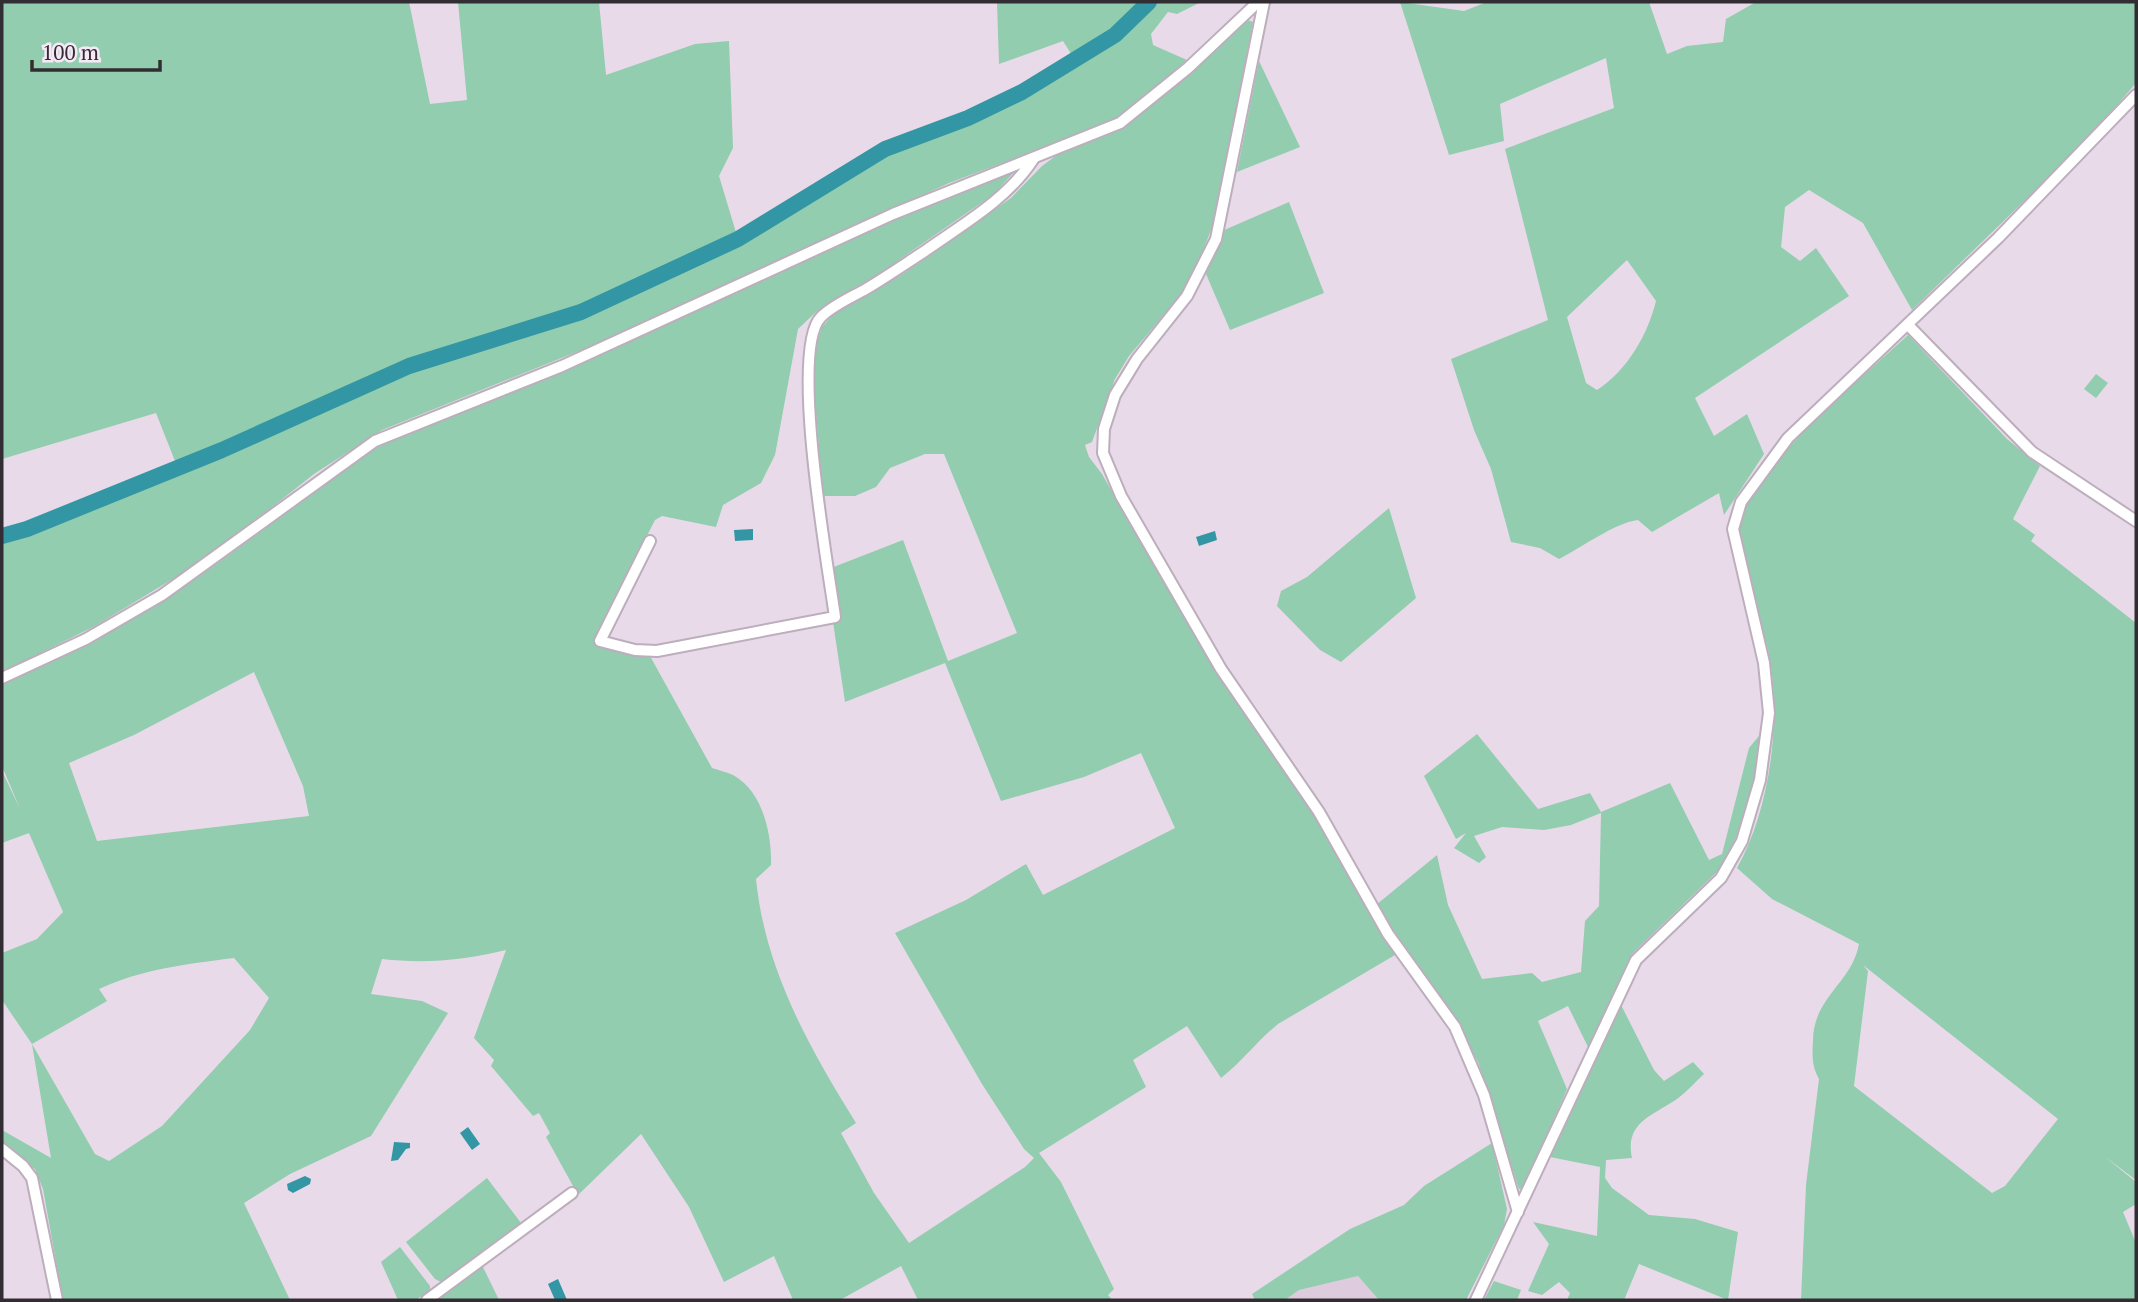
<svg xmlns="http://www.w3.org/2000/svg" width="2138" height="1302" font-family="'PT Serif',serif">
  <rect width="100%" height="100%" fill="#e9dae9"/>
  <polygon fill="#decbde" points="1358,1276 1379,1300 1285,1300 1299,1290"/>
  <g fill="#91cdae" fill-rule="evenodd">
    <polygon points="2,2 409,2 430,104 467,100 458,2 599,2 606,75 695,44 729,41 733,148 719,176 738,239 885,149 968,118 1022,92 1075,60 1063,41 999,64 997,2 1141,2 1144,6 1149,2 1201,2 1177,14 1168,12 1151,34 1153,45 1187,60 1119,119 949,183 616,336 382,430 314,474 209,557 95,626 2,672 2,536 27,529 145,480 175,461 156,413 2,459"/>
    <path d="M1400,2L1464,11L1487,2H1649L1667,54L1687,46L1723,42L1726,19L1756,2H2136V83L2085,142L1912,310L1863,223L1809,190L1785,207L1781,247L1800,261L1816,248L1849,296L1695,398L1714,436L1747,414L1764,454L1724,515L1719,493L1652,532L1638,520C1616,522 1581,548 1559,559L1540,548L1511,542L1491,469L1474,430L1451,359L1548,320L1505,149L1614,108L1606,58L1500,104L1504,141L1449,155ZM1627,260L1656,301C1648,334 1627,371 1597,390L1586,383L1567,317Z"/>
    <path d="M1248,20L1253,22L1214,222L1196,269L1178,298L1129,356L1115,379L1092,442L1085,445L1089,457L1102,474L1215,670L1308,805L1395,955L1278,1024C1257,1041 1242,1062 1221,1078L1187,1026L1133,1060L1146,1087L1039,1153L1061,1182L1114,1289L1108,1295L1112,1300H918L901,1266L840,1300H793L774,1256L724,1282L689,1207L641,1134L578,1195L546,1137L550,1133L539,1113L533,1116L491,1066L494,1060L474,1038L506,950C464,960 426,964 382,959L371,994L422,1001L448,1013L371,1136L290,1174L244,1203L290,1300H63L43,1189L35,1169L2,1144V1130L51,1158L32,1044L2,1000V953L37,939L63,912L29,833L2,843V771L20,809L2,766V683C51,661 100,639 146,611C221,566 289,508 360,457L382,445L942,198L1015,171L994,194L873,278L816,312L798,329L775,455L761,483L723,505L716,527L662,516L655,520L601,627L595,645L650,656L712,768C718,770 727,772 733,775C763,791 772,835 771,865L756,879C765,970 809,1047 856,1123L841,1133L874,1193L909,1243L1025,1167L1034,1158L1024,1149L982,1084L895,933L966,900L1026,864L1043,895L1175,828L1141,753L1084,777L1001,801L945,663L845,702L833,622L838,621L831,568L903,540L948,661L1017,633L944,454H925L890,468L876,487L855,496H823L813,377L816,345L822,327L834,314L903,274L1011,198L1042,166L1057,155L1125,126ZM254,672L303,786L309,816L97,841L69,763L134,735ZM234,958L269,998L250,1030L162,1126L109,1161L95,1154L32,1044L107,1001L99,989C142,969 187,964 234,958Z"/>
    <polygon points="1259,61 1300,147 1237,172"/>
    <polygon points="1289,202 1324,293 1230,330 1206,274 1222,231"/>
    <path d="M1908,335L2007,439L2040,466L2013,519L2035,535L2031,541L2136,623V1180L2104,1156L2136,1182V1204L2123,1212L2136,1243V1300H1801L1806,1185L1819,1079C1812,1066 1812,1056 1813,1041C1813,997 1852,983 1859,944L1772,899L1737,868C1771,808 1782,716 1768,650C1761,618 1734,549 1741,520C1755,465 1865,375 1908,335ZM1863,965L2058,1119L2005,1186L1992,1193L1854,1086L1868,971Z"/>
    <polygon points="2096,374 2108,383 2096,398 2084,389"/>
    <polygon points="1389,508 1416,598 1341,662 1320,650 1277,606 1281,591 1307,577"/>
    <polygon points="1763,731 1749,805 1725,864 1632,954 1589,1049 1568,1006 1538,1021 1567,1089 1524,1188 1519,1189 1478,1062 1454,1018 1376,905 1437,855 1448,905 1482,979 1532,973 1542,982 1581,972 1585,921 1599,906 1601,813 1571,825 1544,830 1502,827 1474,836 1486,857 1479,863 1454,848 1466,833 1456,839 1424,776 1477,734 1538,809 1590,793 1601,812 1670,783 1709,860 1722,854 1749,748"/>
    <path d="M1621,1005L1654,1070L1664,1081L1693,1062L1704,1074C1694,1083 1685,1094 1674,1101C1649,1117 1625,1124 1632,1158L1606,1160L1605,1178L1612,1188L1649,1215L1695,1219L1738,1232L1728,1300L1639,1264L1624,1300H1567L1570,1293L1559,1282L1542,1295L1528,1291L1549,1244L1533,1222L1597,1236L1600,1167L1550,1157Z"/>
    <polygon points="1492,1143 1507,1209 1504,1225 1466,1300 1379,1300 1358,1276 1299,1290 1285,1300 1255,1300 1252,1294 1350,1229 1404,1205 1424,1186"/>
    <polygon points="487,1178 521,1223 441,1282 435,1279 406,1242"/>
    <polygon points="400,1247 430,1286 430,1290 416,1300 398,1300 381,1262"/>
    <polygon points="482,1265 499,1300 433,1300"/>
    <polygon points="1494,1281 1521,1290 1517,1300 1484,1300"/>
  </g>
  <g fill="#3296a4">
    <polygon points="753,529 753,540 735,541 734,530"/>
    <polygon points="1215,531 1217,540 1199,546 1196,537"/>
    <polygon points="468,1127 480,1144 472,1150 460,1133"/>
    <polygon points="394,1142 410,1143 410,1148 406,1149 398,1160 391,1161"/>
    <polygon points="305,1176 311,1179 310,1184 293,1193 288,1190 287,1184"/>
    <polygon points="558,1279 567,1300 555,1300 548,1284"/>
  </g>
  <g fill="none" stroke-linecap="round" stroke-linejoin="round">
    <polyline stroke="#3296a4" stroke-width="16" points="2,536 27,529 222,450 409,366 581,312 738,239 885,149 968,118 1022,92 1115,35 1149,2"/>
    <defs>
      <g id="minor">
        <polyline points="1264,2 1216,239 1187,296 1137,359 1115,395 1104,429 1103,453 1121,496 1221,669 1319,812 1388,934 1455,1027 1484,1095 1518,1212"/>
        <polyline points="1909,326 2032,452 2136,521"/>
        <path d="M650,541L600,641L635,650L657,651L835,617C828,566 789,349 821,317C833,305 852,297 866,289C886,277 905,264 925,251C963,224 1008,199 1034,158"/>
        <polyline points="2,678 86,639 162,595 375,441 562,366 893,214 1120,123 1188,68 1258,2"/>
        <polyline points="2,1149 23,1166 32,1178 57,1300"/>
        <polyline points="427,1300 572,1193"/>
        <polyline points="1476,1300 1636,960 1721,878 1742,841 1760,780 1769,713 1764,663 1733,529 1741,502 1788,438 1998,238 2136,95"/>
      </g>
    </defs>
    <use href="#minor" stroke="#bcaebc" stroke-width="14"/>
    <use href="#minor" stroke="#fff" stroke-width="10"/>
  </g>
  <rect width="2138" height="1302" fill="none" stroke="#322d32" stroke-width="7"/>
  <path d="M32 60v10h128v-10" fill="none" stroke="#322d32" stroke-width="3.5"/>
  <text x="42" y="60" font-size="21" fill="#322d32" stroke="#f6e8f6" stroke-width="5" paint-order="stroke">100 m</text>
</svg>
